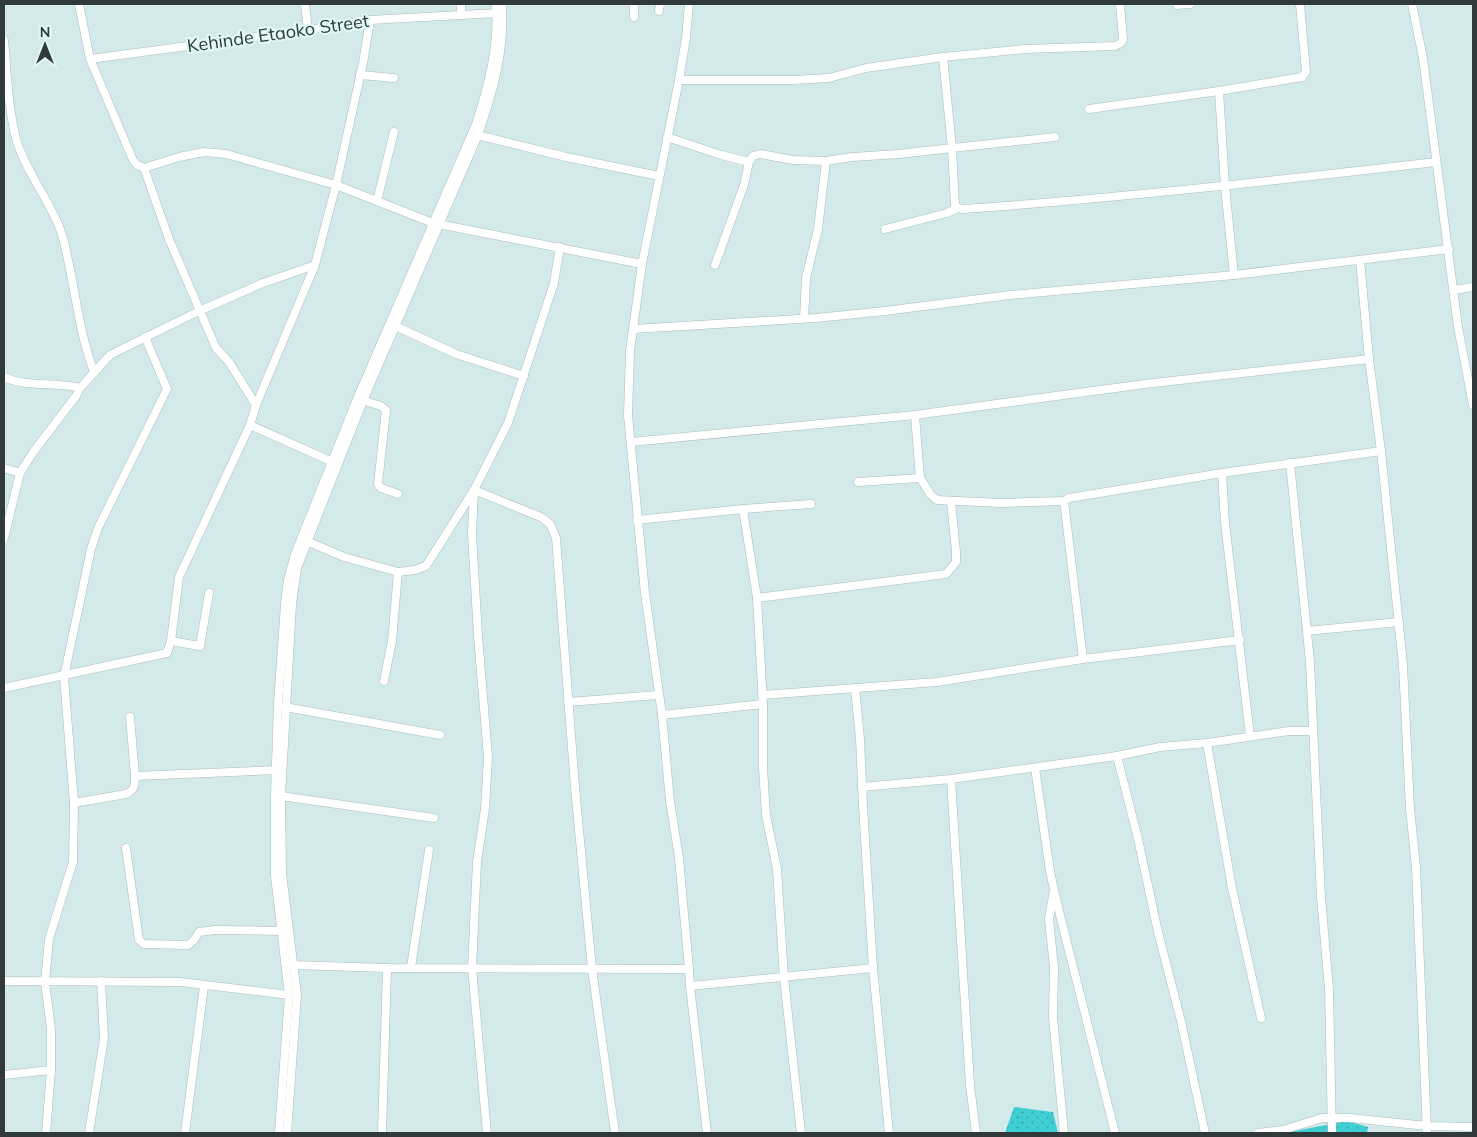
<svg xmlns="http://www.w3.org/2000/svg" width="1477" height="1137" font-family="Mulish,sans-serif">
  <defs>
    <pattern id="grass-dots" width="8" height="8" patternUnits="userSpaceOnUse" patternTransform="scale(1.25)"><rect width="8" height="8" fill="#3fcfd3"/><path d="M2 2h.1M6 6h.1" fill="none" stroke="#35a9ac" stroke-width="1.8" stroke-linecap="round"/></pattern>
  </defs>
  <rect width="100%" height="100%" fill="#d3e9ea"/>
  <g fill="url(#grass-dots)">
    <polygon points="1014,1107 1053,1112 1058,1133 1005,1133"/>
    <polygon points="1347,1121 1368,1127 1367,1133 1284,1133"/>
  </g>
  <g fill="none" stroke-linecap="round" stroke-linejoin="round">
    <defs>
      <g id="minor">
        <polyline points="79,4 90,59 133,160 137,165 144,168 179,157 204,152 226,154 336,185 433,223 642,264"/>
        <polyline points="305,4 308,30"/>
        <polyline points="1412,4 1423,58 1458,327 1473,405"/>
        <polyline points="1177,5 1190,4"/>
        <polyline points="659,11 660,4"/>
        <polyline points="461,14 461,4"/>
        <polyline points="634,17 634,4"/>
        <path d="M4,40C7,73 8,110 17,142C28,177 55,206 64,242C75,285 78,330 94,372"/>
        <polyline points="90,59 308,30 370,20 497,13"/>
        <polyline points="360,75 394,78"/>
        <polyline points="679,80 794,80 829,78 866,68 943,57 1025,49 1115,46 1121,43 1123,39 1120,4"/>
        <polyline points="1219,91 1225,186 1234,275"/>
        <polyline points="1089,109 1219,91 1302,77 1306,72 1300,4"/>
        <polyline points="473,134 566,157 659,176"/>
        <polyline points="667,137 721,155 749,162 753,156 760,154 793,160 826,161 852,157 899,154 952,148 943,57"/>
        <path d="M1055,137L952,148L955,205L958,208L963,209C1121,198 1279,180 1436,162"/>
        <polyline points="144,168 169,239 216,348 229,362 256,405"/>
        <polyline points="377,201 394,132"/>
        <polyline points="885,229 947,213 958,208"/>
        <polyline points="1360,260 1369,359 1381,451 1403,665 1410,808 1416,868 1427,1133"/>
        <polyline points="715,265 744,185 749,162"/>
        <polyline points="1454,290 1473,287"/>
        <polyline points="804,318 806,278 818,229 826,161"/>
        <polyline points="391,324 456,354 524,376"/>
        <polyline points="633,329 816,318 885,311 1010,295 1234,275 1449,249"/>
        <path d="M145,337L167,389L98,528L91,549L64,677L74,803L126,794C135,790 135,785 135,776L277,770"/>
        <path d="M4,377C28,388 55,381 80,388"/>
        <polyline points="358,399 381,406 386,410 378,484 381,488 398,494"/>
        <polyline points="915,415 920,478 931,495 937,500 1000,503 1064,501 1069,498 1222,473 1381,451"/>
        <polyline points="250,425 335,463"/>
        <polyline points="631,442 915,415 1145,384 1369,359"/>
        <polyline points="1290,463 1310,662 1321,897 1329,989 1332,1133"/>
        <polyline points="4,468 20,473"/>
        <polyline points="1222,473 1225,523 1250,736"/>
        <polyline points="858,482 920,478"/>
        <polyline points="474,490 541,517 550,524 556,538 575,787 592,969 615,1133"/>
        <polyline points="474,490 472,534 478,636 488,757 485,809 477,862 472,968 487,1133"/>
        <polyline points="1064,501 1083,659"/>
        <polyline points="743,509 757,598 763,704 763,768 766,815 777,869 784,978 801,1133"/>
        <polyline points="637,520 743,509 811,504"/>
        <polyline points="4,538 20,473 34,451 76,396 80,388 110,355 199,311 263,283 315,265"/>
        <polyline points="304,540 344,557 398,572 415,570 426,566 474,490 508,423 554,283 560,247"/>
        <polyline points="757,598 946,574 956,562 956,551 951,502"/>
        <polyline points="1307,631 1399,622"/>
        <polyline points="171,641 200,646 209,593"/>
        <polyline points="384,681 392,641 398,572"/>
        <polyline points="4,688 167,653 171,641 179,577 250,425 256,405 315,265 336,185 363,63 370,20"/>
        <polyline points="855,688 860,739 863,806 873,968 889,1133"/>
        <polyline points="762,695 937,682 1083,659 1240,640"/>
        <polyline points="568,702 658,695"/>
        <polyline points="285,707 440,735"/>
        <polyline points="662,715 763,704"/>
        <polyline points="130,717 135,776"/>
        <polyline points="1207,743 1232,888 1261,1018"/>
        <polyline points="1117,756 1138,839 1158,932 1181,1021 1205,1133"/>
        <polyline points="1035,768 1050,871 1054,890 1049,919 1054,968 1053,1017 1064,1133"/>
        <polyline points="951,779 970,1085 976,1133"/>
        <polyline points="862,787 951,779 1117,756 1160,747 1207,743 1289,731 1312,731"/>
        <polyline points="281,796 434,818"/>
        <polyline points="126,848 139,940 144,944 188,945 194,940 199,932 214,930 282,931"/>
        <polyline points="1055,895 1115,1133"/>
        <polyline points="293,965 387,968 689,969 690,986 873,968"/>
        <polyline points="411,967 429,850"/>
        <polyline points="689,969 679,858 670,801 662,715 645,593 628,415 630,351 642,264 679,80 686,38 689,4"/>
        <polyline points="4,981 180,982 289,995"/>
        <polyline points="690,986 707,1133"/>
        <polyline points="4,1075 51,1070"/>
        <polyline points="46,1133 51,1070 51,1029 45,982 49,939 73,862 74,803"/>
        <polyline points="89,1133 104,1038 101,981"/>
        <polyline points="185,1133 204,986"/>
        <path d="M279,1133L289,995L275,876V795L278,703L285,604L288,580L295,554L357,399L476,124C489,85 499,45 496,4"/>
        <path d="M287,1133L297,995L282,873L281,796L292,604L297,568L363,401L478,135C493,92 505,50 502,4"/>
        <polyline points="382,1133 387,968"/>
        <polyline points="1258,1133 1283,1130 1322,1118 1350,1118 1427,1126 1473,1127"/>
      </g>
    </defs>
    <use href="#minor" stroke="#a8bdbe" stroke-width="9"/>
    <use href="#minor" stroke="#fff" stroke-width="8"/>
  </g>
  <g text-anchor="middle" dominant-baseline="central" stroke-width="4.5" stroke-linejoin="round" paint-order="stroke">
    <g font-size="18" fill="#31393a" stroke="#e0f7f7">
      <text transform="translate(278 33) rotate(-8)">Kehinde Etaoko Street</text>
    </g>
  </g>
  <rect width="1477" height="1137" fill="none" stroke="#31393a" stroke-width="10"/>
  <g transform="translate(45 45)" stroke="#e0f7f7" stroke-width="4" paint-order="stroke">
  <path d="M0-4L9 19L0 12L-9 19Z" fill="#31393a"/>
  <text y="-8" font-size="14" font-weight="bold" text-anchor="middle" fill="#31393a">N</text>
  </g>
</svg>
